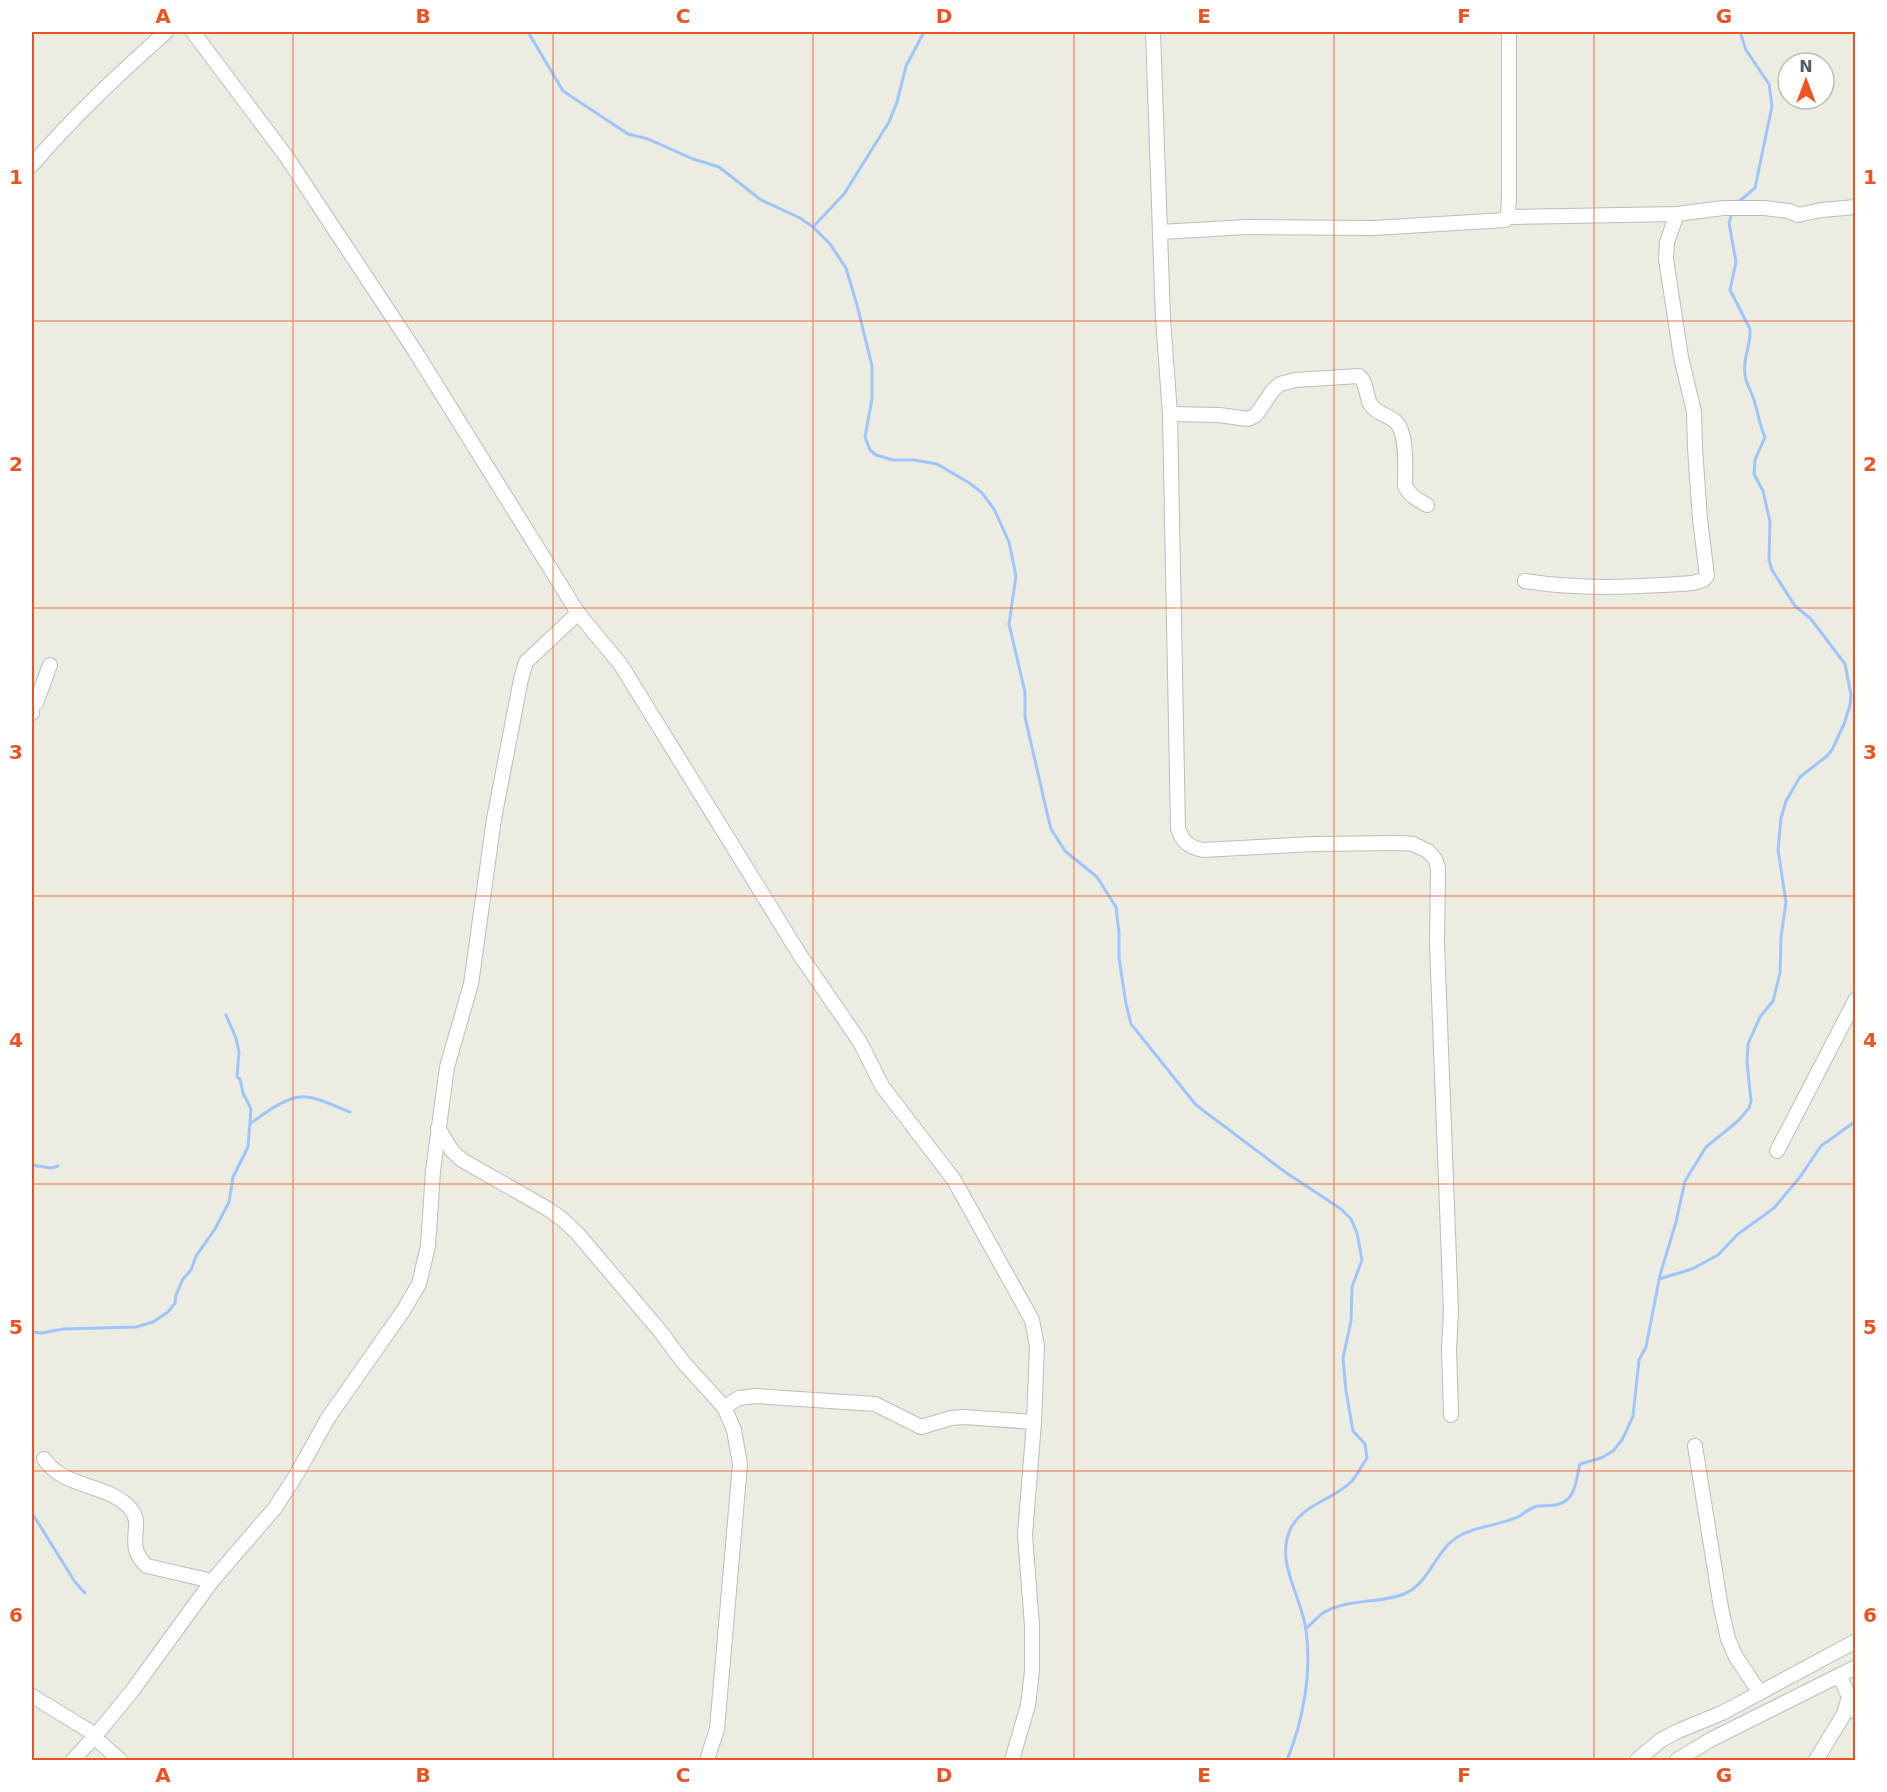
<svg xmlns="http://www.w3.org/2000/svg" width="1887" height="1792" font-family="'DejaVu Sans',sans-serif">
  <rect width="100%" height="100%" fill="#edece0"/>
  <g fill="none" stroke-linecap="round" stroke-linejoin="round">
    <g stroke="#9ec5ff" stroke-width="3">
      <path d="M528,32L563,91L628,134L648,139L693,159L719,167L761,200L800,218L813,227L830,244L846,268L857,305L872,366V399L865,437L870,450L876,455L893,460H914L937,464L971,484L982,493L994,509L1009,542L1016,576L1009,624L1025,692V717L1048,817L1051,829L1065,851L1097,877L1116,907L1119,933V958L1126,1004L1131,1024L1196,1105L1285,1172L1341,1209L1351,1219L1357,1233L1362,1260L1352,1287L1351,1321L1343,1358L1346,1391L1353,1431L1365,1444L1367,1458C1362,1465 1358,1474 1352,1481C1334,1500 1304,1503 1291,1528C1274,1561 1302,1597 1306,1630C1312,1673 1303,1721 1287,1760"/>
      <polyline points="1737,203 1755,188 1772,106 1769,84 1746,50 1740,32"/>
      <polyline points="813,227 844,194 889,122 897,102 906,66 924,32"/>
      <path d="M251,1123C265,1113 288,1095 306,1097C321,1098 336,1107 350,1112"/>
      <polyline points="32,1165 51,1168 58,1166"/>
      <polyline points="1659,1279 1692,1269 1718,1255 1738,1234 1774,1208 1800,1177 1821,1146 1856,1121"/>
      <polyline points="32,1332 42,1333 63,1329 136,1327 153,1322 168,1312 175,1303 176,1295 183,1279 191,1270 196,1256 215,1229 229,1202 233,1177 248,1147 251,1109 243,1093 240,1079 237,1077 239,1052 236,1038 226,1015"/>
      <polyline points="32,1513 75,1582 85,1593"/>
      <path d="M1306,1628C1312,1624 1317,1617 1323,1613C1347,1598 1379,1604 1404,1594C1431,1583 1435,1548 1461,1535C1478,1526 1500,1525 1518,1517C1524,1514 1530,1507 1538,1506C1548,1505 1560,1507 1568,1499C1576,1491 1577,1475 1580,1464L1601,1458L1613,1451L1622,1440L1633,1416L1639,1360L1646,1347L1660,1275L1676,1222L1685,1181L1706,1147L1738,1121L1749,1108L1751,1101L1747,1062L1748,1044L1760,1017L1773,1001L1780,973L1781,937L1786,902L1778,850L1781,818L1786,801L1800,777L1827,756L1832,750L1844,724L1850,705L1851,695L1845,664L1811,619L1795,606L1772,570L1769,560L1770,522L1763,491L1754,474L1755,460L1765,437C1759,424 1758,412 1754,400C1749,385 1743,381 1745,363C1746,351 1751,341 1750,329L1730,290L1736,262L1729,223L1732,213"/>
    </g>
    <defs>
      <g id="minor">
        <polyline points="193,32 286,156 415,351 578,613 621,665 800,955 860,1042 882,1086 954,1180 1032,1320 1037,1346 1034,1422 1025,1535 1032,1626 1032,1671 1028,1705 1012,1760"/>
        <path d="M1153,32L1163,319L1170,414L1178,828C1182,842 1189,847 1203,850L1313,844L1402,843L1413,844L1428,851L1435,859L1438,868L1437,944L1451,1312L1449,1349L1451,1415"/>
        <path d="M32,165C74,116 118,75 166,32"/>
        <polyline points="1508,214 1512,217 1677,214 1723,208 1764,208 1789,211 1798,215 1821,210 1856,207"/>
        <polyline points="1160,232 1247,227 1374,228 1505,220 1508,214 1509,198 1509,32"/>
        <path d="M1170,414L1219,415L1248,419L1256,415L1273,390L1280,384L1295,380L1359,376C1368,383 1365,396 1371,405C1377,414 1388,415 1395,421C1408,432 1405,470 1405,486C1410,496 1418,500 1427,505"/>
        <path d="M1525,581C1581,590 1636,587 1693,583L1703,580L1707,576L1700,519L1695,448L1694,412L1681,357L1666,259L1667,242L1677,214"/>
        <polyline points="36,703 50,665"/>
        <polyline points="32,712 32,713"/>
        <polyline points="438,1128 452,1151 462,1160 548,1209 562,1219 577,1233 660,1331 683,1362 724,1407 734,1430 740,1464 717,1729 707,1760"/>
        <polyline points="1777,1151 1856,999"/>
        <polyline points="724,1407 739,1398 755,1396 875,1404 921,1427 951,1418 964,1417 1034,1422"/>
        <polyline points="1695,1446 1721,1608 1728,1639 1736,1657 1760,1693"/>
        <path d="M44,1459C65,1489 106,1483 129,1507C147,1525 122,1544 147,1566L212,1581"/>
        <polyline points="1839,1675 1856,1712"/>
        <polyline points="32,1696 96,1735 132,1691 212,1581 275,1508 298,1472 328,1418 403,1311 419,1284 428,1246 433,1171 447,1067 471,984 494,819 521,679 526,662 578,613"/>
        <polyline points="94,1737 120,1760"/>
        <polyline points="73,1760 96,1735"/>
        <polyline points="1637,1760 1661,1740 1678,1731 1722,1713 1856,1641"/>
        <polyline points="1677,1760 1710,1740 1856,1667"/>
        <polyline points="1816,1760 1844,1714 1849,1697"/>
      </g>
    </defs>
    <use href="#minor" stroke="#bbbcc3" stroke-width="16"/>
    <use href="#minor" stroke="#fff" stroke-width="14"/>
  </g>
  <path fill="none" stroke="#ea5424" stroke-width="1.5" stroke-opacity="0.55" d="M293,32V1760M553,32V1760M813,32V1760M1074,32V1760M1334,32V1760M1594,32V1760M32,321H1856M32,608H1856M32,896H1856M32,1184H1856M32,1471H1856"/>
  <rect width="1887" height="1792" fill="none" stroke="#ffffff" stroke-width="66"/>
  <g transform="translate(1806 81)"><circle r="28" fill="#ffffff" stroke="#bdbdc0" stroke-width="1.5"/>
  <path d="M0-4.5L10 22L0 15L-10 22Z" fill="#f25421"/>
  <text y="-9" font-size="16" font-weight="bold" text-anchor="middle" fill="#595b62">N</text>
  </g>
  <rect x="33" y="33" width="1821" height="1726" fill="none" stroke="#ea5424" stroke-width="2"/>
  <g font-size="20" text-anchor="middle" font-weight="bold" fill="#ea5424">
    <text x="163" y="23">A</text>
    <text x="423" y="23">B</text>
    <text x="683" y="23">C</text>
    <text x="944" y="23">D</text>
    <text x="1204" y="23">E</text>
    <text x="1464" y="23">F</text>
    <text x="1724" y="23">G</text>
    <text x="16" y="184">1</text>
    <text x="1870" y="184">1</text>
    <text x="16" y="471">2</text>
    <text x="1870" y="471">2</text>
    <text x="16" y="759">3</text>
    <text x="1870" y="759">3</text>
    <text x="16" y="1047">4</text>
    <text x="1870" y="1047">4</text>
    <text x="16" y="1334">5</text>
    <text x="1870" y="1334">5</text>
    <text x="16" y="1622">6</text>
    <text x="1870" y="1622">6</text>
    <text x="163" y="1782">A</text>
    <text x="423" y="1782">B</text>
    <text x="683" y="1782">C</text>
    <text x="944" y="1782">D</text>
    <text x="1204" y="1782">E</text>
    <text x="1464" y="1782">F</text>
    <text x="1724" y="1782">G</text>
  </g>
</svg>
